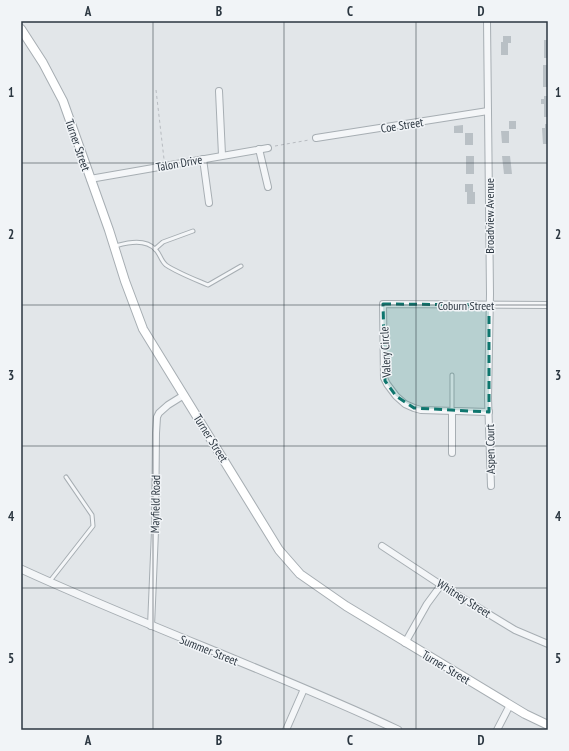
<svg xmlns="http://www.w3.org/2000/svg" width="569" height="751" font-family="'PT Sans Narrow',sans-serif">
  <rect width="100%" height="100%" fill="#e2e6e9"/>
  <g fill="#b9c0c5">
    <polygon points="503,36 511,36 511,43 508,43 508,55 501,55 501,42 503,42"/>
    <rect x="544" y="40" width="4" height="18"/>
    <rect x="543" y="65" width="5" height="22"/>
    <polygon points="544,96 548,96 548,117 544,117 544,104 541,104 541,99 544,99"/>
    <rect x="509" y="121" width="7" height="8"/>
    <polygon points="545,124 548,124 548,144 543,144 542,128 545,128"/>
    <polygon points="463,125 463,133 454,133 454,126"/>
    <polygon points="501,131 509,131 509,143 502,143"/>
    <rect x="465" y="133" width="8" height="12"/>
    <rect x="466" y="156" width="8" height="18"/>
    <polygon points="502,156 510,156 512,174 504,174"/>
    <polygon points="465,184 473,184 473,192 475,192 475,204 467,204 467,192 465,192"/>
  </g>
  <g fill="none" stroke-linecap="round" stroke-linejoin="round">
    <defs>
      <g id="service">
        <path d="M115,246C127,243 145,238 156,250C160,254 161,261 166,265C178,273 194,279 208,285L241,266"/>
        <polyline points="155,249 163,242 193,231"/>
        <polyline points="452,375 452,411"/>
        <polyline points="50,581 93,526 92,515 66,477"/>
      </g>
      <g id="minor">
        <polyline points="487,21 490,294 488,398 491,486"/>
        <polyline points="219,91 222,155"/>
        <polyline points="316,138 488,111"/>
        <polyline points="259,149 268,187"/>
        <polyline points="203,159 209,203"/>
        <polyline points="90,179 268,148"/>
        <polyline points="489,412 421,410 414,408 405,404 396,396 387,384 384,378 383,304 548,305"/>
        <polyline points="452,453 452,411"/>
        <polyline points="382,546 441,585 515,630 548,644"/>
        <polyline points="151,626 155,531 156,433 157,417 159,413 168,405 184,395"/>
        <polyline points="405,643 427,604 441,585"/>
        <polyline points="286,730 304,689"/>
        <polyline points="497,730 510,705"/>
      </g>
      <path id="tertiary" d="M21,569C145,626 274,672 398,730"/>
      <polyline id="secondary" points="21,29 43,63 63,101 109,230 125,281 143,329 279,550 300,574 346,606 525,714 548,725"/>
    </defs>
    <use href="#service" stroke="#a7aeb3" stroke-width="5"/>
    <use href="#minor" stroke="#a7aeb3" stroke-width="8"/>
    <use href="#tertiary" stroke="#a7aeb3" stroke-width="9"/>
    <use href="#secondary" stroke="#a7aeb3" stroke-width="10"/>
    <g stroke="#b8bcc1" stroke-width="1" stroke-dasharray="3 3" stroke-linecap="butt">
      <polyline points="156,90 164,159"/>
      <polyline points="275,146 309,140"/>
    </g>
    <use href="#service" stroke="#f4f6f8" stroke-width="3"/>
    <use href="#minor" stroke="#f4f6f8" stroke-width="6"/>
    <use href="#tertiary" stroke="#f4f6f8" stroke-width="7"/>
    <use href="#secondary" stroke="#fff" stroke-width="8"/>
  </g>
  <path fill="#0f766e" fill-opacity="0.2" stroke="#0f766e" stroke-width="3" stroke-dasharray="8 5" stroke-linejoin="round" d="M383,304L489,305V412L414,408L396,396L385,381Z"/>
  <path fill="none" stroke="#2b3640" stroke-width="1" stroke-opacity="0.55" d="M153,21V730M284,21V730M416,21V730M21,163H548M21,305H548M21,446H548M21,588H548"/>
  <g text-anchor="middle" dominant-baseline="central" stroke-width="3" stroke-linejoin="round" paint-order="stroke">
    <g font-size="12" fill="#2b3640" stroke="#f1f4f7">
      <text transform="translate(402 125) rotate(-9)">Coe Street</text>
      <text transform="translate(78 145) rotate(71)">Turner Street</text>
      <text transform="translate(179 163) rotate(-10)">Talon Drive</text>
      <text transform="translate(489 216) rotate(-90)">Broadview Avenue</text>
      <text x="466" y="305">Coburn Street</text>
      <text transform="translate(385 352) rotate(-93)">Valery Circle</text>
      <text transform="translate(211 438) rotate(58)">Turner Street</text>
      <text transform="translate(490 449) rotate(-91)">Aspen Court</text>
      <text transform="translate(155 504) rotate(-89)">Mayfield Road</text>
      <text transform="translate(464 598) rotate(32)">Whitney Street</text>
      <text transform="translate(209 650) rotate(22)">Summer Street</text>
      <text transform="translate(446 667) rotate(31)">Turner Street</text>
    </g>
  </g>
  <rect width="569" height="751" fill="none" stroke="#f1f4f7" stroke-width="44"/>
  <rect x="22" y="22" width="525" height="707" fill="none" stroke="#2b3640" stroke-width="1.5"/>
  <g font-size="13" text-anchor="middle" font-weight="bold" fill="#2b3640">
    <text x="88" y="16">A</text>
    <text x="219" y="16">B</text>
    <text x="350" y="16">C</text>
    <text x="481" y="16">D</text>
    <text x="11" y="97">1</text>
    <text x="558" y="97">1</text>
    <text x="11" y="239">2</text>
    <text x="558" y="239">2</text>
    <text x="11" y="380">3</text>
    <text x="558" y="380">3</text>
    <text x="11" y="521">4</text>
    <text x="558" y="521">4</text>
    <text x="11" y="663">5</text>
    <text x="558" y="663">5</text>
    <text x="88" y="745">A</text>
    <text x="219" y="745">B</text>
    <text x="350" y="745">C</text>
    <text x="481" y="745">D</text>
  </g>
</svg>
